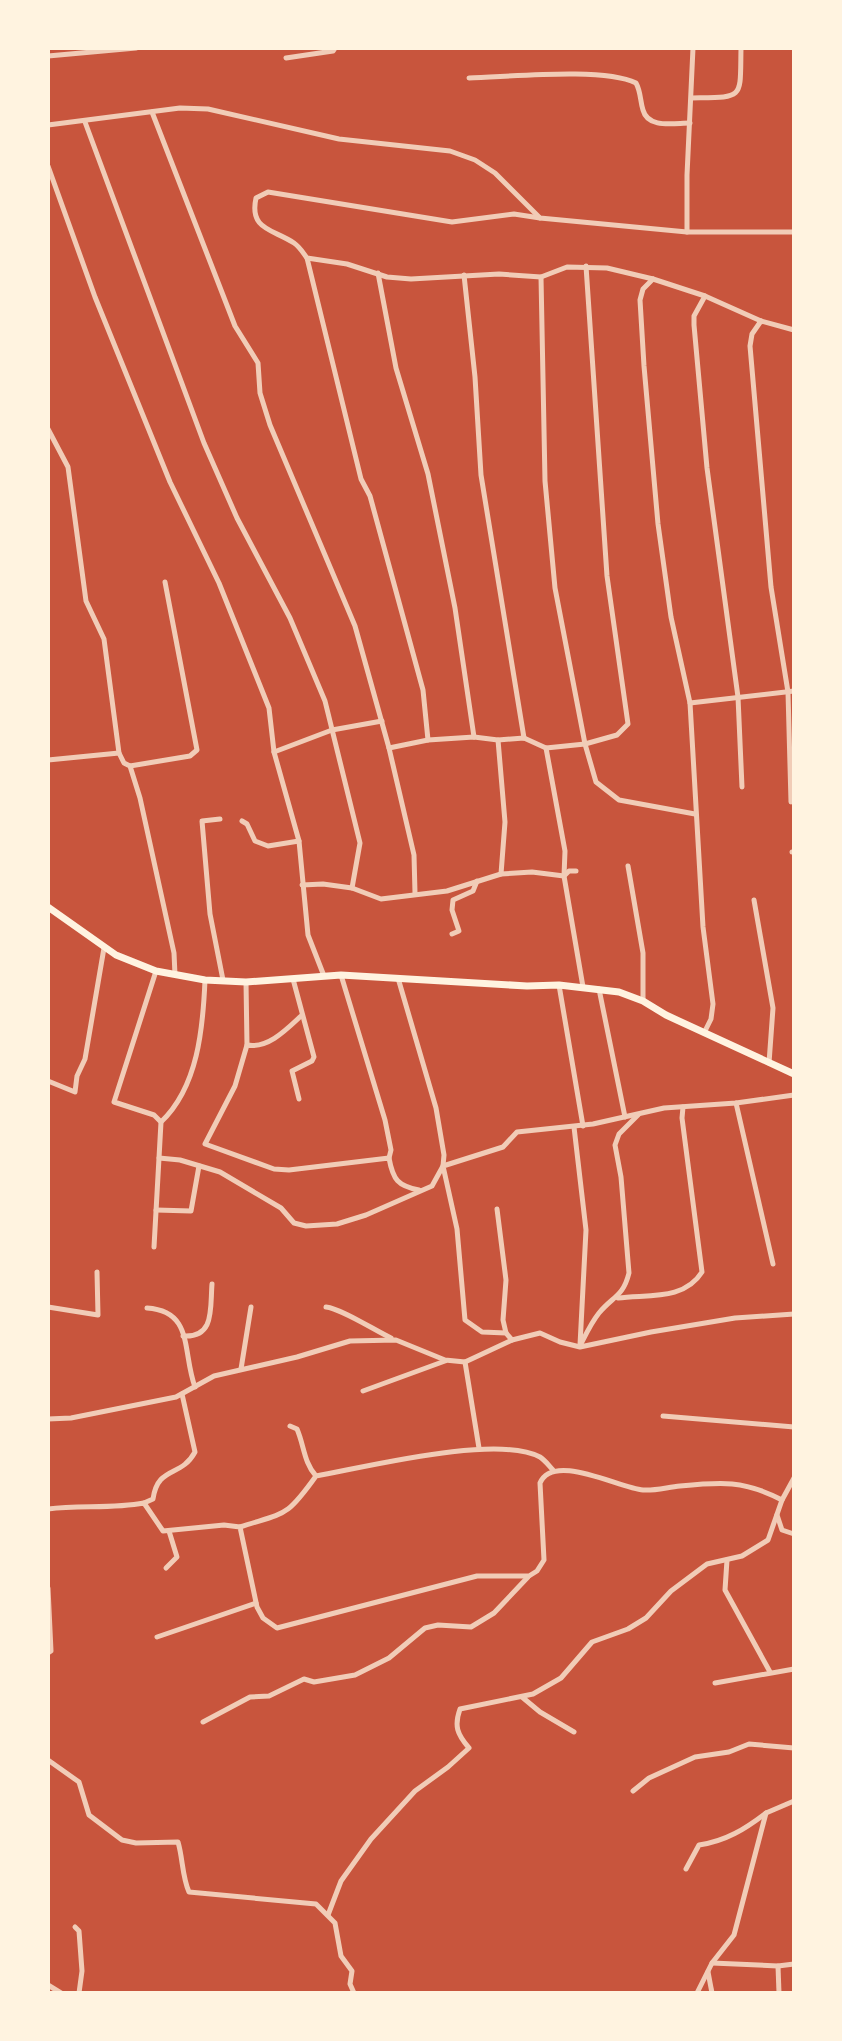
<svg xmlns="http://www.w3.org/2000/svg" width="842" height="2041" font-family="Arial,sans-serif">
  <rect width="100%" height="100%" fill="#c8553d"/>
  <g fill="none" stroke-linecap="round" stroke-linejoin="round">
    <g stroke="#f1ccb7" stroke-width="5">
      <polyline points="48,56 136,48"/>
      <polyline points="286,58 333,51 335,48"/>
      <path d="M469,78C509,77 603,67 636,83C641,92 640,101 643,110C648,129 674,123 690,123"/>
      <path d="M692,98C745,97 740,100 741,48"/>
      <polyline points="152,112 235,326 258,363 260,393 270,425 355,626 389,748 414,855 415,893"/>
      <polyline points="85,122 204,443 237,518 290,618 325,701 360,843 352,888"/>
      <polyline points="48,125 180,108 208,109 339,139 450,151 475,160 495,173 540,218 687,232 794,232"/>
      <polyline points="48,166 95,297 170,482 219,583 269,708 274,752 299,841 308,935 324,976"/>
      <path d="M540,218L514,214L452,222L268,192L256,198C249,230 273,229 294,243C300,247 303,253 307,258L347,264L387,277L411,279L499,274L541,277L567,267L607,268L653,279L705,296L761,321L794,330"/>
      <polyline points="687,232 687,175 693,48"/>
      <polyline points="307,258 361,479 370,496 423,690 428,740"/>
      <polyline points="378,273 396,368 428,474 455,608 474,737"/>
      <polyline points="464,275 475,377 481,475 524,738"/>
      <polyline points="541,277 545,481 555,588 585,744 596,782 619,800 695,814"/>
      <polyline points="653,279 643,289 640,300 644,366 658,524 671,617 690,703 703,927 713,1004 711,1019 704,1033"/>
      <polyline points="705,296 694,316 694,325 707,468 738,697 742,787"/>
      <polyline points="761,321 752,334 750,346 771,587 788,692 791,802"/>
      <polyline points="48,429 68,467 86,601 104,639 119,753 124,763 130,766 140,798 174,953 175,975"/>
      <polyline points="690,703 794,691"/>
      <polyline points="498,740 505,822 501,874"/>
      <polyline points="389,748 428,740 474,737 498,740 524,738 546,748 585,744 617,735 628,724 607,576 586,266"/>
      <polyline points="546,748 565,851 564,876 583,987"/>
      <polyline points="274,752 332,730 382,721"/>
      <polyline points="48,760 119,753"/>
      <polyline points="130,766 190,756 197,750 165,582"/>
      <polyline points="220,819 202,821 210,914 223,980"/>
      <polyline points="242,821 247,824 255,841 268,846 299,841"/>
      <polyline points="792,852 794,852"/>
      <polyline points="628,866 643,953 643,1001"/>
      <polyline points="302,885 323,884 352,888 381,899 447,891 501,874 532,872 564,876 569,871 576,871"/>
      <polyline points="754,900 773,1008 769,1063"/>
      <polyline points="452,934 459,931 452,910 453,900 473,891 477,881"/>
      <polyline points="156,971 114,1102 154,1115 161,1122 159,1158 180,1160 220,1172 281,1208 294,1223 306,1226 337,1224 366,1215 432,1186 443,1166 444,1155 436,1108 398,978"/>
      <polyline points="341,975 385,1120 391,1150 389,1158"/>
      <polyline points="293,979 314,1057 312,1061 292,1071 299,1099"/>
      <path d="M246,982L247,1045L235,1086L205,1144L274,1169L289,1170L389,1158C393,1180 398,1186 419,1190"/>
      <polyline points="559,985 583,1126"/>
      <polyline points="599,989 625,1117"/>
      <path d="M247,1045C268,1049 287,1029 301,1016"/>
      <polyline points="48,1081 75,1092 77,1076 85,1059 104,948"/>
      <polyline points="736,1103 773,1264"/>
      <path d="M161,1122C198,1087 203,1028 205,980"/>
      <polyline points="574,1127 586,1230 580,1345"/>
      <polyline points="497,1209 506,1280 503,1320 506,1333"/>
      <polyline points="156,1210 191,1211 199,1166"/>
      <polyline points="154,1247 159,1158"/>
      <path d="M618,1298C647,1294 684,1301 702,1272L682,1118L683,1107"/>
      <polyline points="48,1307 98,1315 97,1272"/>
      <path d="M326,1307C342,1309 374,1330 391,1338"/>
      <path d="M147,1308C194,1311 182,1352 195,1387"/>
      <path d="M183,1336C215,1338 210,1309 212,1284"/>
      <polyline points="512,1340 506,1333 482,1332 465,1320 457,1229 443,1166 503,1147 517,1132 593,1124 664,1108 736,1103 794,1095"/>
      <path d="M580,1346C586,1334 591,1323 599,1313C613,1296 623,1297 629,1273L621,1177L615,1145L619,1134L638,1115"/>
      <polyline points="465,1362 479,1448"/>
      <polyline points="241,1369 251,1307"/>
      <polyline points="363,1391 445,1361"/>
      <polyline points="663,1416 794,1427"/>
      <polyline points="48,1419 71,1418 176,1397 214,1376 297,1357 350,1341 396,1340 445,1360 465,1362 512,1340 540,1333 560,1342 580,1347 651,1332 735,1318 794,1314"/>
      <path d="M290,1426L297,1429C304,1445 304,1463 316,1476"/>
      <path d="M144,1503L153,1499C158,1465 181,1478 195,1452L182,1394"/>
      <path d="M48,1509C80,1505 112,1509 144,1503L163,1531L224,1525L240,1527L257,1607L263,1618L277,1628L477,1576H529L537,1571L544,1560L540,1483C553,1452 619,1488 643,1490C655,1491 668,1487 680,1486C721,1482 744,1480 782,1500"/>
      <polyline points="777,1515 782,1530 794,1534"/>
      <path d="M240,1527C286,1512 286,1518 316,1476C366,1467 497,1434 540,1457C545,1460 549,1466 553,1470"/>
      <polyline points="727,1560 725,1590 770,1672"/>
      <polyline points="166,1568 177,1557 169,1531"/>
      <polyline points="48,1588 51,1651 48,1653"/>
      <polyline points="157,1637 256,1603"/>
      <polyline points="715,1683 794,1669"/>
      <polyline points="522,1697 540,1712 574,1732"/>
      <polyline points="203,1722 250,1697 269,1696 304,1679 314,1682 355,1675 389,1658 425,1628 438,1625 471,1627 494,1613 528,1577"/>
      <path d="M48,1760L79,1782L89,1815L122,1840L136,1843L178,1842C183,1859 182,1876 189,1892L316,1904L335,1923L341,1956L352,1971L350,1984L354,1993"/>
      <polyline points="633,1791 649,1778 695,1757 729,1752 749,1744 794,1748"/>
      <path d="M686,1869L699,1845C726,1841 745,1829 766,1813"/>
      <path d="M328,1915L341,1881L371,1839L415,1791L448,1767L469,1748C457,1734 454,1726 460,1709L533,1694L561,1678L592,1642L628,1629L646,1618L671,1591L707,1564L742,1556L768,1540L782,1500L794,1478"/>
      <polyline points="75,1927 79,1931 82,1971 79,1993"/>
      <polyline points="712,1963 778,1966 794,1964"/>
      <polyline points="778,1966 779,1993"/>
      <polyline points="708,1972 712,1993"/>
      <polyline points="48,1985 61,1993"/>
      <polyline points="697,1993 712,1963 734,1935 766,1813 794,1801"/>
    </g>
    <polyline stroke="#fff3e0" stroke-width="7" points="48,907 116,955 156,971 205,980 246,982 341,975 527,986 559,985 619,992 643,1001 666,1015 794,1074"/>
  </g>
  <rect width="842" height="2041" fill="none" stroke="#fff3e0" stroke-width="100"/>
</svg>
